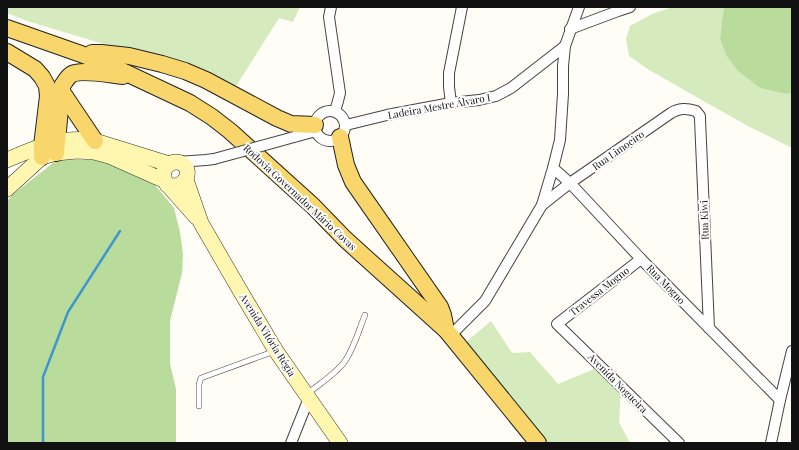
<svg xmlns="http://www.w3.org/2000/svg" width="799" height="450" font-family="'Playfair Display',serif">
  <rect width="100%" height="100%" fill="#fffdf5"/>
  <g fill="#d5ebbd">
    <polygon points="7,7 300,7 293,22 279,18 235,88 177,66 27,21 7,13"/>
    <polygon points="673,7 724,7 722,21 720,39 726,55 738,70 760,88 786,94 792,93 792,148 746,125 649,70 629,56 626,39 630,26 652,14"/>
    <polygon points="491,321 512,353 530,352 558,384 599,367 621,392 619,422 630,443 548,443 464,344"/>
  </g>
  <g fill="#b9dc9c">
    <polygon points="724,7 792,7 792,93 786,94 760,88 738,71 726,55 720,39 722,21"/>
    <polygon points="58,159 92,160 115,162 150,179 174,208 180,232 183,254 182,273 170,321 170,364 176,389 176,443 7,443 7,202 11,196"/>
  </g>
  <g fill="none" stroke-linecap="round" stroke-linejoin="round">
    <polyline stroke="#3f96cf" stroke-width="2.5" points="43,443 43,377 68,312 120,231"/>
    <defs>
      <g id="lane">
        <path d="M307,394C318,385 337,373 345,361C354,348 359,330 365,315"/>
        <polyline points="199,406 199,384 201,378 275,351"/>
      </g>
      <g id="street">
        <polyline points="331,7 329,17 340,93 338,101 335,111"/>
        <polyline points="570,29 618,11 630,7"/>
        <polyline points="451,103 449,87 449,73 462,7"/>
        <circle cx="330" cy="126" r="15"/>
        <polyline points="346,125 387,115 451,103 479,100 496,96 511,88 565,46"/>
        <polyline points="294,137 316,131"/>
        <polyline points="177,162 206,160 214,159"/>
        <polyline points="553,168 570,183 641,259 780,400"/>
        <path d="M542,205L570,183L671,113C679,108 686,108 696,111L700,116V119L709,328"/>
        <polyline points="641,259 557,324 679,443"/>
        <polyline points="451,335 485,301 542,205 553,168 560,140 563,94 563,66 565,46 579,7"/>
        <polyline points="291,443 309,398"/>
        <polyline points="771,443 780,400 792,351"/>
      </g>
      <g id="secondary">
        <path d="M7,160C34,148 65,135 95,141L169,164"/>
        <polyline points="186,180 201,223 238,287 276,351 340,443"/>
        <path d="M167,185C174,186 179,187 184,181C191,174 187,161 175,162C164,163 161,175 166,183L196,217"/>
        <polyline points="7,189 42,157 56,153 77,151 94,152 109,156 154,176 164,180"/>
      </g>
      <g id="primary">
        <polyline points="7,28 81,54 105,63 190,103 212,117 230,131 313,206 345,239 446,330 538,443"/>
        <polyline points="7,52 35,69 42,77 47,86 48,96 42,146 42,157"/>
        <polyline points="92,53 101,53 129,56 162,64 185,71 206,80 277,118 291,124 315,125"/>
        <polyline points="62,92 95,141"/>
        <polyline points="340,137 346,165 353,182 440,307 443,315 446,330"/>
        <path d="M56,153L62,86C65,82 67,77 72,74C83,69 111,75 123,76"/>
      </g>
    </defs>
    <use href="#lane" stroke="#444" stroke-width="6"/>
    <use href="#street" stroke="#444" stroke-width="12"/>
    <use href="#secondary" stroke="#333" stroke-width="16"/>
    <use href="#primary" stroke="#222" stroke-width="18"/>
    <use href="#lane" stroke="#fff" stroke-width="5"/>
    <use href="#street" stroke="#fff" stroke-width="10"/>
    <use href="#secondary" stroke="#fff6b0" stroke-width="15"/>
    <use href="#primary" stroke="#f9d66b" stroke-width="16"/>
    <defs>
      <polyline id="street-bridge" points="214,159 294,137"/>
    </defs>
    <use href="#street-bridge" stroke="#444" stroke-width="12" stroke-linecap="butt"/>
    <use href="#street-bridge" stroke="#fff" stroke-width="10"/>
  </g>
  <g text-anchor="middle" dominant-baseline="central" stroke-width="4" stroke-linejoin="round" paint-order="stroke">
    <g font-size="10" fill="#111" stroke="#fff">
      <text transform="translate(439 106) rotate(-10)">Ladeira Mestre Álvaro I</text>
      <text transform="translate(618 150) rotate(-35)">Rua Limoeiro</text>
      <text transform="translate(300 197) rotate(43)">Rodovia Governador Mário Covas</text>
      <text transform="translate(704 220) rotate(-92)">Rua Kiwi</text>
      <text transform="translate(666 284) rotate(46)">Rua Mogno</text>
      <text transform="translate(599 291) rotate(-38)">Travessa Mogno</text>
      <text transform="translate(268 335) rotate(58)">Avenida Vitória Régia</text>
      <text transform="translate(618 383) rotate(45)">Avenida Nogueira</text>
    </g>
  </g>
  <rect width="799" height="450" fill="none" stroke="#111111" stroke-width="16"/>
</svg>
